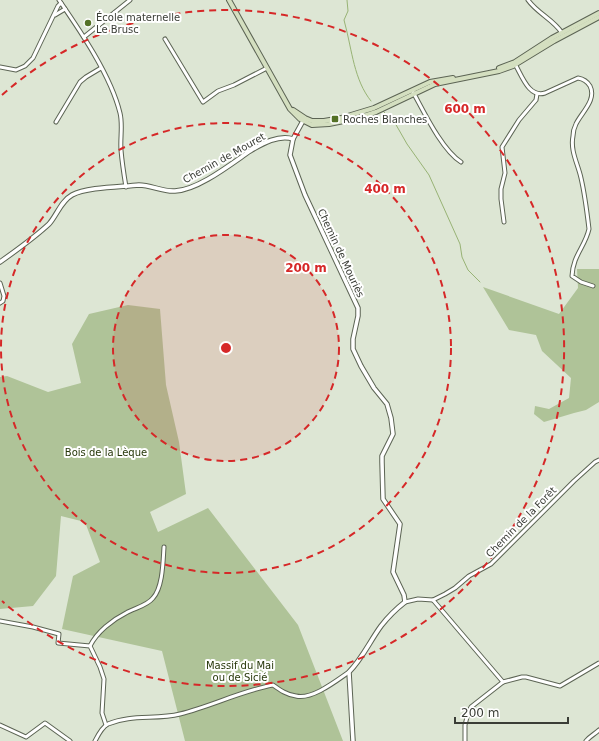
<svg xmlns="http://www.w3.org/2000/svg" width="599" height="741" font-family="'DejaVu Sans',sans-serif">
  <rect width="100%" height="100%" fill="#dde6d4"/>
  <g fill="#afc398">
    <polygon points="577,269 599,269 599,402 586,410 574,413 544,422 534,414 535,406 549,409 569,398 571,378 542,351 536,335 509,330 483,287 559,314 578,288"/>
    <polygon points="128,305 160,309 166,385 179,442 186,494 150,512 158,532 208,508 298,625 343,741 185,741 162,651 62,629 73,576 100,562 85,522 61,516 56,576 33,606 0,609 0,377 7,376 48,392 81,383 72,344 89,314"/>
  </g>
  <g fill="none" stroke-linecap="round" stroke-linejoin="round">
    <g stroke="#98b375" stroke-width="1">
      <path d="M347,0L348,11L344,20L345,24C352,50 354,80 371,101"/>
      <polyline points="383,111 395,123 407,144 429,175 460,244 462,257 468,270 480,282"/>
    </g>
    <defs>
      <g id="minor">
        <path d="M59,0C81,32 111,76 120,113C123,125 120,138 121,150C122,162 124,175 126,187"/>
        <path d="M528,0C537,13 554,20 562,33"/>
        <polyline points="55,15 65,9"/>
        <polyline points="84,37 130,0"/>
        <polyline points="165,39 203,102 218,91 234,85 267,68"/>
        <path d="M515,64C522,76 529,98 545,93L578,78C584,79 587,81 590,86C597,100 581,113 576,124C574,128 573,133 573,136C570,151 578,164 581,178C585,195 587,212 589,229C585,247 573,255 572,276L581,282L593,286"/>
        <polyline points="0,67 16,70 25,66 33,58 58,6 61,3"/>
        <path d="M413,92C424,112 442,150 461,162"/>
        <polyline points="56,122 80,82 86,77 101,68"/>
        <polyline points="504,222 501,199 501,189 505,173 502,147 519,120 536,100 537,94"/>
        <polyline points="0,283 4,296 3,301 0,303"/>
        <polyline points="433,600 503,682"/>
        <polyline points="405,602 418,599 433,600 445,594 455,588 469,576 491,564 574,481 595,462 599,460"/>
        <polyline points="0,621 33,627 59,634 58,643 90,646 100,667 104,679 102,713 106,725"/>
        <path d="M90,646C97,632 112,620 126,613C134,608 147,606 153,598C163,587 163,561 164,547"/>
        <polyline points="0,725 26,737 45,723 70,741"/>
        <path d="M95,741C98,735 102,727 108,724C131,714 156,720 180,714C212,706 241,691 273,685C280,690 287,695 296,696C312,700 336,681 349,672"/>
        <polyline points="465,741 465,725 468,713 471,707 503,682 522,677 526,677 560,686 599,663"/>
        <path d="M586,741C590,736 595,734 599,730"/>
      </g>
      <g id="tertiary">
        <path d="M304,119L293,139L290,155L305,195L358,308V316L353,339V349L361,366L374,388L387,404L391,418L393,434L382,456V462L383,499L400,524L393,572L404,595L405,602C396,609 388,617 381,626C370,641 362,659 349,672L353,741"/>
        <path d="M0,262C17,250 34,238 49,224C57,215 61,201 72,195C87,187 121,187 139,185C151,185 163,192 175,191C198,190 231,164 250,151C262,144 279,134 293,139"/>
      </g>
      <g id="secondary">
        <polyline points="229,0 290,109 300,119 312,125 329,124 354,119 376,112 435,84 499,71 513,66 554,41 599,17"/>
        <polyline points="499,68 515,62 552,38 599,13"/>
        <polyline points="293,110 305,118 312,121 324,121 341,118 374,108 430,82 453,78"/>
      </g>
    </defs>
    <use href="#minor" stroke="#5c6454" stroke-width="5"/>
    <use href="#tertiary" stroke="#5c6454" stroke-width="5.5"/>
    <use href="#secondary" stroke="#5c6454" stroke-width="6"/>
    <use href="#minor" stroke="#fff" stroke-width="3"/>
    <use href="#tertiary" stroke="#fff" stroke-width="3.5"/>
    <use href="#secondary" stroke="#d4dfc0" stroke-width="4"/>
  </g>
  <circle cx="226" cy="348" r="113" fill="#d62828" fill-opacity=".12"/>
  <g fill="none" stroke="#d62828" stroke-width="2" stroke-dasharray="7 5">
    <circle cx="226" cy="348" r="113"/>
    <circle cx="226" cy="348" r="225"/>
    <path d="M2 95A338 338 0 1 1 2 601"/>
  </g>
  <g fill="#547126" stroke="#fff" stroke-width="1.5">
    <circle cx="88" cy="23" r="4"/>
    <rect x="331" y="115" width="8" height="8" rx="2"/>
  </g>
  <g text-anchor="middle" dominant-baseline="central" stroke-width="4" stroke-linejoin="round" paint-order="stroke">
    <g font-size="10" fill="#3a3d36" stroke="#fff" text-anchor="start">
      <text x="96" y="17">École maternelle<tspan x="96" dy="12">Le Brusc</tspan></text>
      <text x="343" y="119">Roches Blanches</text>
    </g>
    <g font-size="10" fill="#3a3d36" stroke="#fff">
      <text transform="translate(224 158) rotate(-29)">Chemin de Mouret</text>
      <text transform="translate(341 253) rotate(65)">Chemin de Mouriès</text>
      <text transform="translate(521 522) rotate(-45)">Chemin de la Forêt</text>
    </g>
    <g font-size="10" fill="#263709" stroke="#fff">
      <text x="106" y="452">Bois de la Lèque</text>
      <text x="240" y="665">Massif du Mai<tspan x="240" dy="12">ou de Sicié</tspan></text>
    </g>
  </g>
  <circle cx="226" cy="348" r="6" fill="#d62828" stroke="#fff" stroke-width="2"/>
  <g font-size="12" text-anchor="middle" font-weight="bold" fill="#d62828" stroke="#fff" stroke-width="4" stroke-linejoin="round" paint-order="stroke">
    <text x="465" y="113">600 m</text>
    <text x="385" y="193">400 m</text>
    <text x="306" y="272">200 m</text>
  </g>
  <path d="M455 717v6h113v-6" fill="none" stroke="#3a3d36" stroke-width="2"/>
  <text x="461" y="717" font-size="12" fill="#3a3d36" stroke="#ffffff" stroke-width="3" paint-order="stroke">200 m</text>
</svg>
